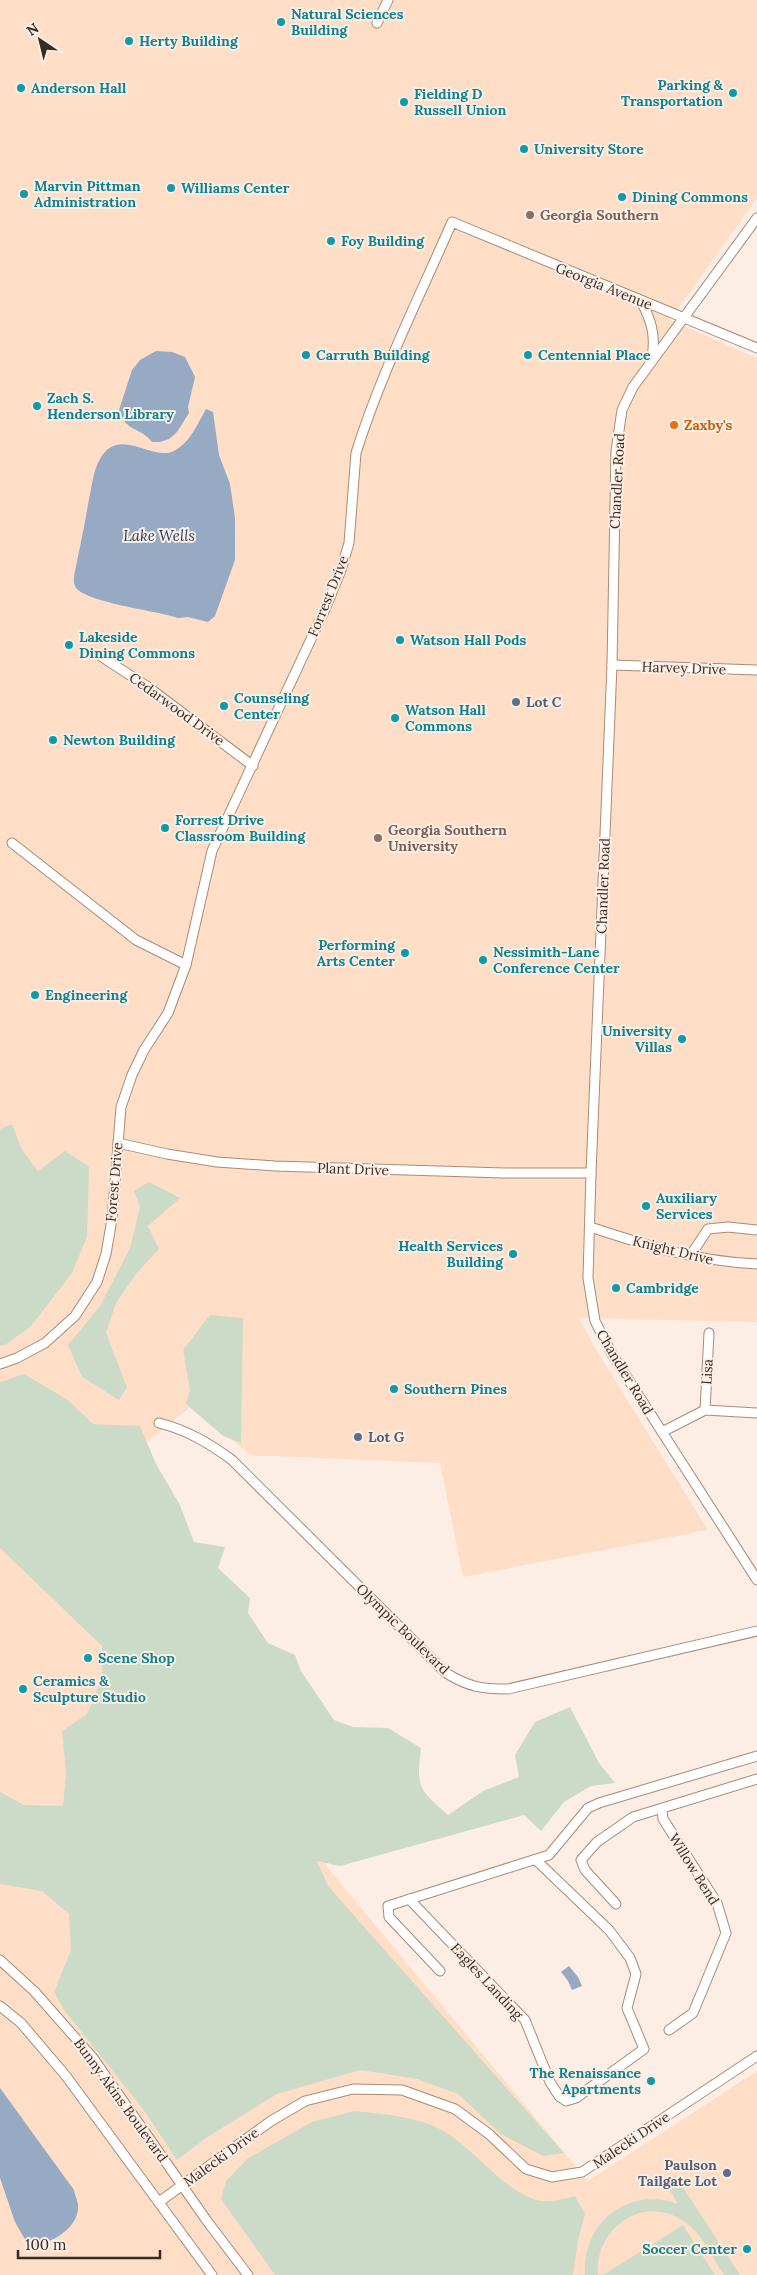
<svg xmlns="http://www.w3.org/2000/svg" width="757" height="2275" font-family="Lora,serif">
  <rect width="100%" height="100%" fill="#fceee5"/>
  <polygon fill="#fedec7" points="0,0 757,0 757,198 670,320 757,358 757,1322 579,1318 595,1348 708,1530 463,1577 440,1463 251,1455 190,1407 85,1493 331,1872 588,2181 757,2071 757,2275 0,2275"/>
  <g fill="#ccdbc8">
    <polygon points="12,1124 22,1150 38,1171 65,1151 89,1167 87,1237 72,1273 31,1326 5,1345 0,1346 0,1129"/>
    <polygon points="149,1182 180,1198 148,1226 159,1249 136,1274 116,1303 106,1333 127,1387 119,1400 82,1377 68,1345 100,1306 130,1248 140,1207 134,1191"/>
    <polygon points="210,1315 243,1318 241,1443 223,1436 186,1404 190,1390 183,1350"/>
    <path d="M24,1374L68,1400L93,1424L140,1426L156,1464L180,1505L194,1542L225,1547L218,1568L250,1598L248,1613L268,1643L295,1655L301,1671L334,1720L353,1727L388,1728L421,1748C416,1788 419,1789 448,1815L483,1791L519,1777L515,1755L535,1722L570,1707L599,1763L615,1783L591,1786L564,1802L541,1831L524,1815L340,1866L317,1861L328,1886L564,2153L543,2156L501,2134L458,2094L417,2079L360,2070L277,2094L206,2138L177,2160L143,2109L64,2010L54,1992L71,1950L69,1914L42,1891L0,1884V1792L24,1805L63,1806L66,1773L62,1731L87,1714L102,1678V1646L0,1548V1382Z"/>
    <path d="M354,2111C381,2114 415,2116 440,2129C473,2146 505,2194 541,2201C553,2202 564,2199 575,2196L585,2214L578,2241L573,2275H275L221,2199L226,2181L247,2159L312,2122Z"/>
    <path d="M675,2175L740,2275H724C713,2258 703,2235 686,2223C646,2192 594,2227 598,2275H585C582,2222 628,2186 678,2204L665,2182Z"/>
    <polygon points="683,2225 715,2275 603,2275"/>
  </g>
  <g fill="#96aac3">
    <path d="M156,351L172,352L185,357L195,377L188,407L189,413L177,432L169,439L160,442H152C140,426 127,434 119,410L132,370L140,360Z"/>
    <path d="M206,409L213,412L219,455L230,484L235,518V560L215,616L208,622L188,617L178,618C159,611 81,602 75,586C73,582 74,576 75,571C80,547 85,523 89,499C92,486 93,471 100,459C119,425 152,462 174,451C190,443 198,423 206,409Z"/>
    <polygon points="569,1966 578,1977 582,1986 572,1990 568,1981 561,1972"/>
    <path d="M0,2088L74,2190C75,2196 79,2203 78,2209C76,2230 53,2240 36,2247L27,2243L15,2222L0,2178Z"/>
  </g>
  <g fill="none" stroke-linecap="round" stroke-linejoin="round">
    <defs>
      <g id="minor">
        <polyline points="377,23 388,0"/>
        <polyline points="757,218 633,387 622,410 616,451 612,665 591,1173 588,1278 595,1321 612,1354 757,1580"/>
        <path d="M641,301C651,320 656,335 652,357"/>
        <polyline points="99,655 148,687 253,766"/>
        <polyline points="612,665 757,670"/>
        <polyline points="12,843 136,940 186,965"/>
        <polyline points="118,1143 167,1154 217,1162 275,1166 504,1173 591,1173"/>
        <path d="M590,1227C648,1246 695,1261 757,1264"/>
        <polyline points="690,1256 708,1229 728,1227 757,1230"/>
        <path d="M0,1364L17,1358L45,1343L75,1316L97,1282L106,1254L112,1219L121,1107L132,1075L144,1050L168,1013L186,965L212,851L326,607L341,570L349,543L356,453C381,373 419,298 452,222L757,348"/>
        <polyline points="705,1410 709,1333"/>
        <path d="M159,1423C187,1430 209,1443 232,1460L446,1673C469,1687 481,1689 508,1689L757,1631"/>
        <polyline points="662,1432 705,1410 757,1413"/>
        <polyline points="662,1810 663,1819 717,1903 726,1933 693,2013 669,2030"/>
        <polyline points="409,1899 525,2020 550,2082 559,2096 566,2101 576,2098 644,2049 627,2008 636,1974 630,1958 609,1930 536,1860"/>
        <polyline points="616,1904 585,1870 581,1860 597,1842 633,1817 757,1779"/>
        <polyline points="0,1960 34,1991 93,2058 207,2221 248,2275"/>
        <polyline points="440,1971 389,1917 388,1906 549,1855 588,1808 599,1803 757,1756"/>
        <polyline points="0,2006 21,2023 66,2076 212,2275"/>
        <polyline points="159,2202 271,2121 305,2101 353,2089 402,2090 455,2109 489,2134 526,2169 552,2177 582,2172 757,2056"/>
      </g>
    </defs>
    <use href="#minor" stroke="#a98b75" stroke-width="11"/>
    <use href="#minor" stroke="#fff" stroke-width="9"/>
  </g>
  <g fill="#0f9aa8" stroke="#fceee5" stroke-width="2">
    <circle cx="281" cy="22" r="5"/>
    <circle cx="129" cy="41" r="5"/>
    <circle cx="21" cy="88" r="5"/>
    <circle cx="733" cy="93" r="5"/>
    <circle cx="404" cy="102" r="5"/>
    <circle cx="524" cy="149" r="5"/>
    <circle cx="171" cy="188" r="5"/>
    <circle cx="24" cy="194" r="5"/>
    <circle cx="622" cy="197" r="5"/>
    <circle cx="331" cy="241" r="5"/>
    <circle cx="306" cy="355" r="5"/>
    <circle cx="528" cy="355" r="5"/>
    <circle cx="37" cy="406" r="5"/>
    <circle cx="400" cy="640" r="5"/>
    <circle cx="69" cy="645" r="5"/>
    <circle cx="224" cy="706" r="5"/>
    <circle cx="395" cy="718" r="5"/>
    <circle cx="53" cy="740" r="5"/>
    <circle cx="165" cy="828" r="5"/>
    <circle cx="405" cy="953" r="5"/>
    <circle cx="483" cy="960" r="5"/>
    <circle cx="35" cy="995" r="5"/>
    <circle cx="682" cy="1039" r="5"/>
    <circle cx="646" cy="1206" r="5"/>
    <circle cx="513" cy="1254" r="5"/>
    <circle cx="616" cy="1288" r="5"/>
    <circle cx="394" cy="1389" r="5"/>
    <circle cx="88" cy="1658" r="5"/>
    <circle cx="23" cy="1689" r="5"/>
    <circle cx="651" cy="2081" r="5"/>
    <circle cx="747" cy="2249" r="5"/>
  </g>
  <g fill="#8d6e63" stroke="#fceee5" stroke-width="2">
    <circle cx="530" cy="215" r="5"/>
    <circle cx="378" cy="838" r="5"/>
  </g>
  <circle fill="#e8710a" stroke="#fceee5" stroke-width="2" cx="674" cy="425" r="5"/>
  <g fill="#5c6f8a" stroke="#fceee5" stroke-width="2">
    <circle cx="516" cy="702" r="5"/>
    <circle cx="358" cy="1437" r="5"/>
    <circle cx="727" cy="2173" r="5"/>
  </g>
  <g text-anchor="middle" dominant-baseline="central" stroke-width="4" stroke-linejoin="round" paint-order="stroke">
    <g font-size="14" font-weight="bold" fill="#0d838f" stroke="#fceee5" text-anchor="start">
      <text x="291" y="14">Natural Sciences<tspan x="291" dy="16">Building</tspan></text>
      <text x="139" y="41">Herty Building</text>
      <text x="723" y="85" text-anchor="end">Parking &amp;<tspan x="723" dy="16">Transportation</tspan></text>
      <text x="31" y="88">Anderson Hall</text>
      <text x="414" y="94">Fielding D<tspan x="414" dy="16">Russell Union</tspan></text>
      <text x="534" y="149">University Store</text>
      <text x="34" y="186">Marvin Pittman<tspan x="34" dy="16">Administration</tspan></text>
      <text x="181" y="188">Williams Center</text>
      <text x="632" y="197">Dining Commons</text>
      <text x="341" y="241">Foy Building</text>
      <text x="316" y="355">Carruth Building</text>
      <text x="538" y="355">Centennial Place</text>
      <text x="47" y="398">Zach S.<tspan x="47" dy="16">Henderson Library</tspan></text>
      <text x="79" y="637">Lakeside<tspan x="79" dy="16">Dining Commons</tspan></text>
      <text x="410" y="640">Watson Hall Pods</text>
      <text x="234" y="698">Counseling<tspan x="234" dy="16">Center</tspan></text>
      <text x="405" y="710">Watson Hall<tspan x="405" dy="16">Commons</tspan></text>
      <text x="63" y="740">Newton Building</text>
      <text x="175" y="820">Forrest Drive<tspan x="175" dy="16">Classroom Building</tspan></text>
      <text x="395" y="945" text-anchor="end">Performing<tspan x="395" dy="16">Arts Center</tspan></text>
      <text x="493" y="952">Nessimith-Lane<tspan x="493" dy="16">Conference Center</tspan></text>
      <text x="45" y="995">Engineering</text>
      <text x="672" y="1031" text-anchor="end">University<tspan x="672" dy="16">Villas</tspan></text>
      <text x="656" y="1198">Auxiliary<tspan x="656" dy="16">Services</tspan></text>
      <text x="503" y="1246" text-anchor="end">Health Services<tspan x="503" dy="16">Building</tspan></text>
      <text x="626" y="1288">Cambridge</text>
      <text x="404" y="1389">Southern Pines</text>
      <text x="98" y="1658">Scene Shop</text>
      <text x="33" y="1681">Ceramics &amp;<tspan x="33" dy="16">Sculpture Studio</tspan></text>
      <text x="641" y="2073" text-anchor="end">The Renaissance<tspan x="641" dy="16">Apartments</tspan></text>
      <text x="737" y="2249" text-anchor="end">Soccer Center</text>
    </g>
    <g font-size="14" font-weight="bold" fill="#785e54" stroke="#fceee5" text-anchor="start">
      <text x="540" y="215">Georgia Southern</text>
      <text x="388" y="830">Georgia Southern<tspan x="388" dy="16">University</tspan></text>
    </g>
    <g font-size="14" fill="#372b22" stroke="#fceee5">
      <text transform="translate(604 286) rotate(22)">Georgia Avenue</text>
      <text transform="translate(617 481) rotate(-87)">Chandler Road</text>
      <text transform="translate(328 596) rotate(-68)">Forrest Drive</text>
      <text transform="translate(684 668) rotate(2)">Harvey Drive</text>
      <text transform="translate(177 709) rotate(36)">Cedarwood Drive</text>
      <text transform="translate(603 886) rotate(-88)">Chandler Road</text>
      <text transform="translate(353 1169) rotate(2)">Plant Drive</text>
      <text transform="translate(114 1182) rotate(-85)">Forest Drive</text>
      <text transform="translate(673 1250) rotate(14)">Knight Drive</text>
      <text transform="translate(625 1372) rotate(59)">Chandler Road</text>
      <text transform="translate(707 1372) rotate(-87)">Lisa</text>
      <text transform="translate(403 1629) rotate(44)">Olympic Boulevard</text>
      <text transform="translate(694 1869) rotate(58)">Willow Bend</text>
      <text transform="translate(487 1981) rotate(47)">Eagles Landing</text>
      <text transform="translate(121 2100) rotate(54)">Bunny Akins Boulevard</text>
      <text transform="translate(631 2140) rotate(-34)">Malecki Drive</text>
      <text transform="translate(221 2157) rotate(-36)">Malecki Drive</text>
    </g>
    <g font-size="14" font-weight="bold" fill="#c56008" stroke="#fceee5" text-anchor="start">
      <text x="684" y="425">Zaxby's</text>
    </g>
    <g font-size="14" font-weight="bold" fill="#4e5e75" stroke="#fceee5" text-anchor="start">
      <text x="526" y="702">Lot C</text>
      <text x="368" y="1437">Lot G</text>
      <text x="717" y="2165" text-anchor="end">Paulson<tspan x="717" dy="16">Tailgate Lot</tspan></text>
    </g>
    <g font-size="15" font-style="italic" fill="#1b3a5e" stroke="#fceee5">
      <text x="159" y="535">Lake Wells</text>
    </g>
  </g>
  <g transform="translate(40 40) rotate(325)" stroke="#fceee5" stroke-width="4" paint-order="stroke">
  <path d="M0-4L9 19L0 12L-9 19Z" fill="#372b22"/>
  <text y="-8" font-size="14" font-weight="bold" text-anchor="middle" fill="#372b22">N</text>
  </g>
  <path d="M18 2250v8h142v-8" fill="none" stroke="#372b22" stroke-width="2.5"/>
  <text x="25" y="2250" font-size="15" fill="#372b22" stroke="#fceee5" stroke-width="4" paint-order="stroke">100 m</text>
</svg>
